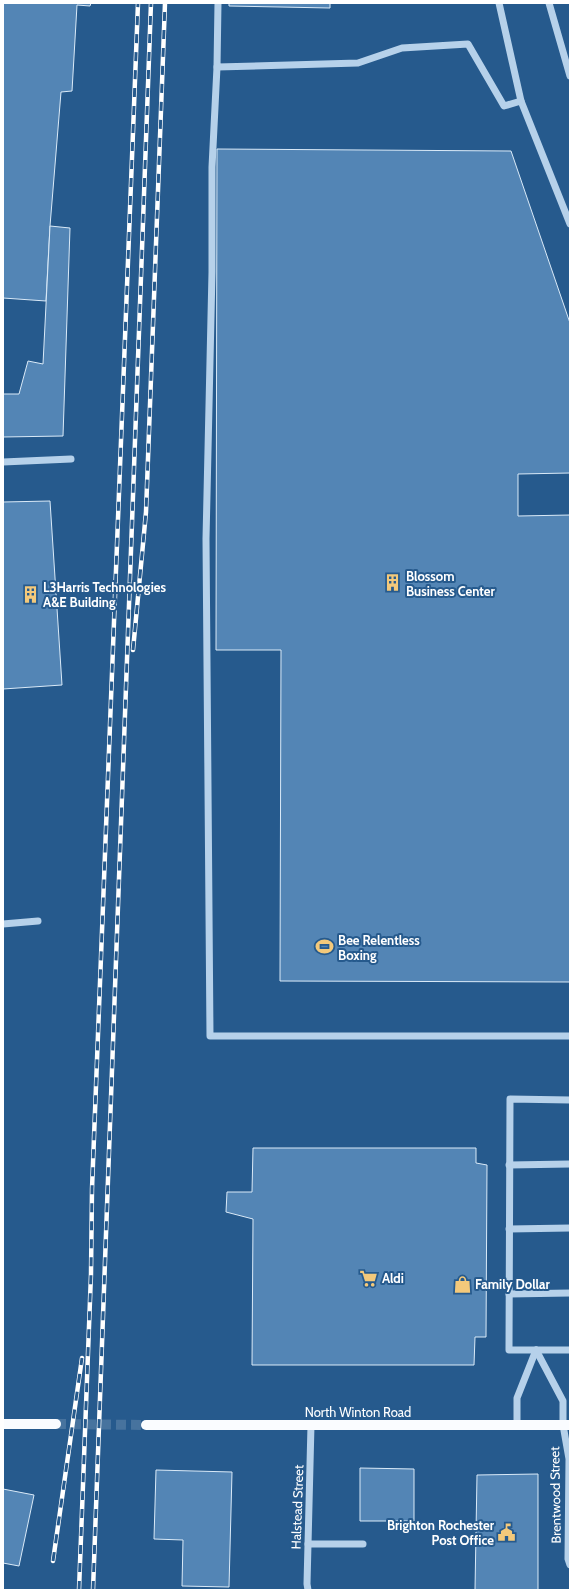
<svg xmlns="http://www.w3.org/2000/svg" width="573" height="1593" font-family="Cabin,sans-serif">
  <rect width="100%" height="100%" fill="#265a8d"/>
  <g fill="#5385b5" stroke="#daeaf8">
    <polygon points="3,3 91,3 90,6 77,5 72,91 61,92 50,226 46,301 3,298"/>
    <polygon points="229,3 330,3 330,8 229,6"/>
    <polygon points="217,149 511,151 570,323 570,473 518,474 518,516 570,515 570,982 280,981 281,650 216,650"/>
    <polygon points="50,226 70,228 63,436 3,437 3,394 19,394 28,361 43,364"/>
    <polygon points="50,501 62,685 3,689 3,502"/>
    <polygon points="253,1148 476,1148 476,1163 487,1165 486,1337 475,1337 474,1365 252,1365 253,1219 226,1212 227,1192 252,1192"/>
    <polygon points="360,1468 414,1469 414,1521 360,1521"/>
    <polygon points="156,1470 232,1472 229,1587 182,1586 183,1540 154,1539"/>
    <polygon points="538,1474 538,1590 475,1590 477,1475"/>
    <polygon points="3,1489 34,1495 19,1566 3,1563"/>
  </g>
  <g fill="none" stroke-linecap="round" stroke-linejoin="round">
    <polyline stroke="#47739e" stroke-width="10" stroke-dasharray="10 5" stroke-linecap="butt" points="56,1424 146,1425"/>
    <g stroke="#b6d1ea" stroke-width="7">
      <polyline points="218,3 217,67 358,63 402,48 468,44 504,106 521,101 499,3"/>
      <polyline points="549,3 570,76"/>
      <polyline points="217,67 212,167 212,272 206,539 210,1036 570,1036"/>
      <polyline points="521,101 570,224"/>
      <polyline points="3,462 71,459"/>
      <polyline points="3,924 38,921"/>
      <polyline points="570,1100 510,1099 509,1350 570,1350"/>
      <polyline points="509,1165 570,1164"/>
      <polyline points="509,1229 570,1228"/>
      <polyline points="509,1294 570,1293"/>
      <polyline points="536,1350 563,1401 563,1425 569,1459 568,1559 570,1565"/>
      <polyline points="517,1425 517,1398 536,1350"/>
      <polyline points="308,1544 363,1544"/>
      <polyline points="308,1590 307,1584 311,1425"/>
    </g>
    <g stroke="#fafcff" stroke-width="10">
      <polyline points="3,1424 56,1424"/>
      <polyline points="146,1425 570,1425"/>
    </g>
    <defs>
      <g id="rail">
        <polyline points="133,650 146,512 165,3"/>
        <polyline points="53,1561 82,1358"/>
        <polyline points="79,1590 91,1274 92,1189 138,3"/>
        <polyline points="93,1590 151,3"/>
      </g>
    </defs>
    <use href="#rail" stroke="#fff" stroke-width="4.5"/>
    <use href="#rail" stroke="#265a8d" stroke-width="3" stroke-dasharray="9" stroke-linecap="butt"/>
  </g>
  <defs>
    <symbol id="building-bare" viewBox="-9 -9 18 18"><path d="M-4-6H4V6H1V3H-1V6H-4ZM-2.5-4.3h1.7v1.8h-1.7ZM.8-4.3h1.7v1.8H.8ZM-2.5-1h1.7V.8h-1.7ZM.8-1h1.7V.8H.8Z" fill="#f3c97b" stroke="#265a8d" stroke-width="2.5" paint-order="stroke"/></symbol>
    <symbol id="stadium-bare" viewBox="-9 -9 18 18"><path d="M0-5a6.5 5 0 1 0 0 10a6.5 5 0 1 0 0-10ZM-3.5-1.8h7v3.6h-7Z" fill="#f3c97b" stroke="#265a8d" stroke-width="2.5" paint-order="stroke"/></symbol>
    <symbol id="supermarket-bare" viewBox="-9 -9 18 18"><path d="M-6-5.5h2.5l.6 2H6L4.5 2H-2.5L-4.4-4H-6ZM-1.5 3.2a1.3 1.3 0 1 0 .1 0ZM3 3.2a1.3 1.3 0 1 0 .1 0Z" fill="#f3c97b" stroke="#265a8d" stroke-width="2.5" paint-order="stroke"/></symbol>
    <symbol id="shop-bare" viewBox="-9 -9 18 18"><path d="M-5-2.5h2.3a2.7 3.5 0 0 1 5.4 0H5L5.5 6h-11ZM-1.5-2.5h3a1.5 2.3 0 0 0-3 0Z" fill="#f3c97b" stroke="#265a8d" stroke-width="2.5" paint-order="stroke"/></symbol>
    <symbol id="civic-bare" viewBox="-9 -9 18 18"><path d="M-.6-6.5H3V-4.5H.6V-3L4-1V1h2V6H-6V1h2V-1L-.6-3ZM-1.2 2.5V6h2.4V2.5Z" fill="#f3c97b" stroke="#265a8d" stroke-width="2.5" paint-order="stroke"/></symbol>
  </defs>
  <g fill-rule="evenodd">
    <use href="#building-bare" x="380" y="570" width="25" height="25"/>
    <use href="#building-bare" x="18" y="582" width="25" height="25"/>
    <use href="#stadium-bare" x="312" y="934" width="25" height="25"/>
    <use href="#supermarket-bare" x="356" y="1266" width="25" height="25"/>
    <use href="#shop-bare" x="450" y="1272" width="25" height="25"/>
    <use href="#civic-bare" x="494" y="1520" width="25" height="25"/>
  </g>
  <g text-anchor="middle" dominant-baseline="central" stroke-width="4" stroke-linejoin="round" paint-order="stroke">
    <g font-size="13" font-weight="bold" fill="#fff" stroke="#265a8d" text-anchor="start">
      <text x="406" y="576">Blossom<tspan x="406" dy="15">Business Center</tspan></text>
      <text x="43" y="587">L3Harris Technologies<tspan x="43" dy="15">A&amp;E Building</tspan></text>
      <text x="338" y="940">Bee Relentless<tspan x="338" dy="15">Boxing</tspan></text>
      <text x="382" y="1278">Aldi</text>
      <text x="475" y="1284">Family Dollar</text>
      <text x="494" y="1525" text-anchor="end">Brighton Rochester<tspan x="494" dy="15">Post Office</tspan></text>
    </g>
    <g font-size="13" fill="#fff" stroke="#265a8d">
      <text x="358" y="1412">North Winton Road</text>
      <text transform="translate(555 1495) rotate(-91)">Brentwood Street</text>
      <text transform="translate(297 1507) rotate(-88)">Halstead Street</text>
    </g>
  </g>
  <rect width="573" height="1593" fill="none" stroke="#ffffff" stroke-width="8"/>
</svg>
